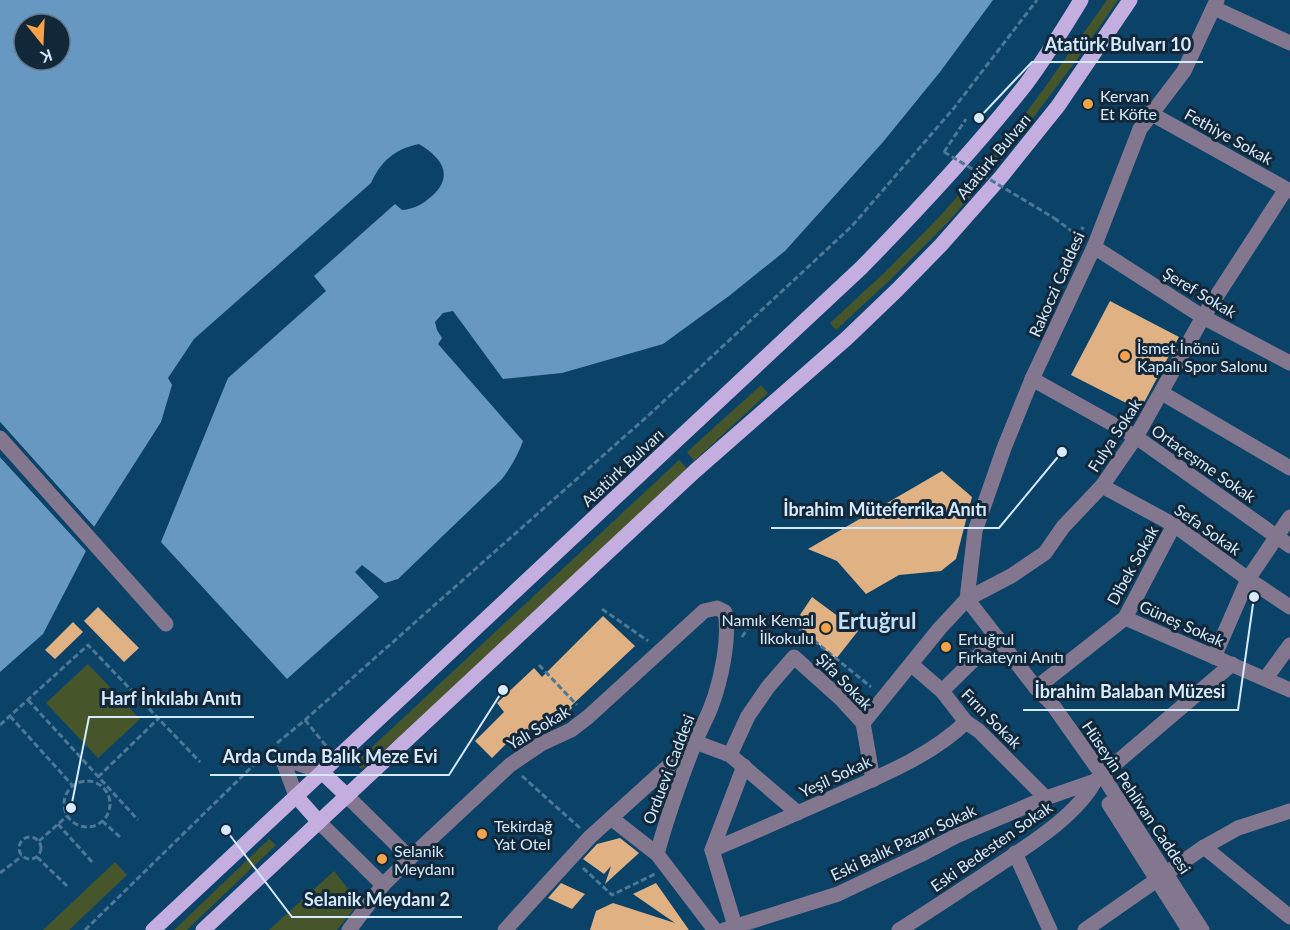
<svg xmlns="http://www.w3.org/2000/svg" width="1290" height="930" font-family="Lato,sans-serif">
  <rect width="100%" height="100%" fill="#0b4267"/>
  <g fill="#46552a">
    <polygon points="1107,0 1118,0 1076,61 995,168 949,221 892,278 836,330 830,323 885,272 942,214 986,163 1035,101"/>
    <polygon points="761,385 768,393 694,461 687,452"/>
    <polygon points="679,460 687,468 444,698 362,769 355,763"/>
    <polygon points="88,664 140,719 98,758 46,703"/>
    <polygon points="269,839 276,845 187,930 174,930"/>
    <polygon points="115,862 127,875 69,930 43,930"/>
    <polygon points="334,871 359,903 337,930 269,930"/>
  </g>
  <g fill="#6698c1" fill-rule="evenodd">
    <path d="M0,0H993L940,72L883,142L785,251L729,296L663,344L562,373L503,379L453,311L443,313L435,322L437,330L442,338L438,344L523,441C518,455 511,467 502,479L398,579L385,583L362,565L355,572L379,597L287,679L161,542L228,378L326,291L314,276L395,204L402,210C414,209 423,204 432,196C455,175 441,157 419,144C395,149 381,161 371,183L194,339L168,378L172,385L161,422L94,527L0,422ZM24,24H60V60H24Z"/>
    <polygon points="0,457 86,551 43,634 0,672"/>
  </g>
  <g fill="#0b4267">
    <polygon points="0,422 96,529 92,529 0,427"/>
    <polygon points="0,454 88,549 88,553 0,457"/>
  </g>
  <g fill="#e0b183">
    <polygon points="1110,301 1179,337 1140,410 1071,375"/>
    <polygon points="942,471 972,497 956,559 941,571 899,575 866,594 837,561 808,549"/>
    <polygon points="812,597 858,631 836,659 794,624"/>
    <polygon points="98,607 139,648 124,662 84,621"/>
    <polygon points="603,616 635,646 571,706 572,708 554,725 517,733 492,758 475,741 504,712 497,703 534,668 542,677"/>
    <polygon points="73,622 83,632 55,659 45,650"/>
    <polygon points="620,838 639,853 605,884 611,866 604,874 583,859 597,844"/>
    <polygon points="561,883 585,894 572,909 548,898"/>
    <polygon points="656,883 689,930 590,930 596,911 613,903 675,923 633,894"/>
  </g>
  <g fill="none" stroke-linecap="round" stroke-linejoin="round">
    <g stroke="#4c7897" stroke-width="3" stroke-dasharray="6 3" stroke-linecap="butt">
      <polyline points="944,152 966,119"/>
      <polyline points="1054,218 1077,235 1082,228 1084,229"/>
      <polyline points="602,609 648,641"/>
      <polyline points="742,637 756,616 790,621 871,687"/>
      <polyline points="539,665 577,705"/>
      <polyline points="28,700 138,820"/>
      <polyline points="10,716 73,786"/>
      <polyline points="305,720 327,747"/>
      <polyline points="0,725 88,645 200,762"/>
      <polyline points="277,743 305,720 650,414 852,226 954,108 1037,0"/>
      <polyline points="522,776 580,828"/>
      <polyline points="98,777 159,718"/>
      <circle cx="87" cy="804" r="23"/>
      <polyline points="102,821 120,837"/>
      <polyline points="58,824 92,862"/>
      <circle cx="30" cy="848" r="11"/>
      <polyline points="39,841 67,816"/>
      <polyline points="37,857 67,886"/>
      <polyline points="583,868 612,895 655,874"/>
      <polyline points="0,873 22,856"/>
      <polyline points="85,930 267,752"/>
    </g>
    <g stroke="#82778f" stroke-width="15">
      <polyline points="1214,8 1290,43"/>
      <polyline points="1150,113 1290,191"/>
      <polyline points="1094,247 1203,317 1290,363"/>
      <polyline points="1032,379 1136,437 1290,546"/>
      <polyline points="1162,393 1290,468"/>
      <polyline points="0,438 166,624"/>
      <polyline points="1102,486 1174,525 1248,579 1290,607"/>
      <polyline points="967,599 975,531 1004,448 1032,379 1094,247 1140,129 1184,71 1217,0"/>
      <polyline points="967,599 1036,688 1052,704 1103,776 1202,930"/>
      <polyline points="1125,618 1290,690"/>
      <polyline points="1214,657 1248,579 1290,517"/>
      <polyline points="912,665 942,691 966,722 979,731 1046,798"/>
      <polyline points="1266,678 1290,645"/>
      <polyline points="1036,688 1125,618 1174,525"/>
      <polyline points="942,691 997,637"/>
      <polyline points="863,723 940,628 967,599 1011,576 1045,553 1063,527 1102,486 1136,437 1203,317 1286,189"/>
      <polyline points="730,755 748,716 768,687 794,657 841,699 863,723 873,780"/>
      <polyline points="282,758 322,772"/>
      <polyline points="282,758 296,796"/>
      <polyline points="347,796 410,858"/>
      <polyline points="1109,804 1189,930"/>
      <polyline points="611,818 657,854"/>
      <polyline points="319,822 383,885"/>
      <polyline points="1204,847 1290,917"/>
      <path d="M712,850C757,831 802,811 847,791C888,773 934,753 966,722"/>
      <polyline points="1015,853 1050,930"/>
      <polyline points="735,926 712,850 744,766"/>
      <path d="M349,930L383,885L410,858L510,765L541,744L571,730L588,717L704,611L717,608L725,612C730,639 721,681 711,707C706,720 699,732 694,745C680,781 667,817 657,854L715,930"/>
      <polyline points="505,930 590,837 695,742 730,755 798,813"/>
      <polyline points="724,930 838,894 920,855 956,836 1046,798 1095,781 1232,664"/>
      <path d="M899,930C928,912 956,893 984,875C1020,850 1074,820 1095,781"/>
      <polyline points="1085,930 1204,847 1238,828 1290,811"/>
    </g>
    <g stroke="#c4aedf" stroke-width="15">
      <polyline points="322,772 347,796"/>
      <polyline points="296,796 319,822"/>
      <path d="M153,930L861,268C919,209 975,149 1026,84C1046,57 1064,28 1081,0"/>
      <polyline points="203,930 695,471 847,338 897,290 941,245 1001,177 1058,106 1130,0"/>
    </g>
    <polyline stroke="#4c7897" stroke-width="3" stroke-dasharray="6 3" stroke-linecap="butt" points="944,152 1054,218"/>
  </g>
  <g fill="#f6a247" stroke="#122738" stroke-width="2">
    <circle cx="1088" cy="104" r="6"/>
    <circle cx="1125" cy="356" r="6"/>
    <circle cx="826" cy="628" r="6"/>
    <circle cx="946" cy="647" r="6"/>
    <circle cx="482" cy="834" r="6"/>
    <circle cx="382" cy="859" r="6"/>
  </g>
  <g text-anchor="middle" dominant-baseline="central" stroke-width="6" stroke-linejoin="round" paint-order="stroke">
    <g font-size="16" fill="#d5eafc" stroke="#122738" text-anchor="start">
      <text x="1100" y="95">Kervan<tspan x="1100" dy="18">Et Köfte</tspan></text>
      <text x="1137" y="347">İsmet İnönü<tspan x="1137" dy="18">Kapalı Spor Salonu</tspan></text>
      <text x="814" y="619" text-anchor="end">Namık Kemal<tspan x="814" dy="18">İlkokulu</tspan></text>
      <text x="958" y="638">Ertuğrul<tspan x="958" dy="18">Fırkateyni Anıtı</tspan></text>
      <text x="494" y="825">Tekirdağ<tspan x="494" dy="18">Yat Otel</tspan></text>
      <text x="394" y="850">Selanik<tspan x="394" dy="18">Meydanı</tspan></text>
    </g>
    <g font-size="16" fill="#d5eafc" stroke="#122738">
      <text transform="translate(1229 136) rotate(29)">Fethiye Sokak</text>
      <text transform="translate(993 156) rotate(-50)">Atatürk Bulvarı</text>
      <text transform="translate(1056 284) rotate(-66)">Rakoczi Caddesi</text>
      <text transform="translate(1200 292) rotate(31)">Şeref Sokak</text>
      <text transform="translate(1114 435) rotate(-57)">Fulya Sokak</text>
      <text transform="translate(1204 463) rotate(35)">Ortaçeşme Sokak</text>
      <text transform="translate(622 467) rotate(-43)">Atatürk Bulvarı</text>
      <text transform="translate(1208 529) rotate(35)">Sefa Sokak</text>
      <text transform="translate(1132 565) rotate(-61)">Dibek Sokak</text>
      <text transform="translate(1182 623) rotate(24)">Güneş Sokak</text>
      <text transform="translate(845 681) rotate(46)">Şifa Sokak</text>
      <text transform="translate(992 718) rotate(45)">Fırın Sokak</text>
      <text transform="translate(538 727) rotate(-31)">Yalı Sokak</text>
      <text transform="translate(668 769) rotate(-69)">Orduevi Caddesi</text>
      <text transform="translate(835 776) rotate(-25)">Yeşil Sokak</text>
      <text transform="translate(1137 797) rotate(56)">Hüseyin Pehlivan Caddesi</text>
      <text transform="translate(903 842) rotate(-25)">Eski Balık Pazarı Sokak</text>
      <text transform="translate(991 846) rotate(-35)">Eski Bedesten Sokak</text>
    </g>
    <g font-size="22" font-weight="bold" fill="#c0dffa" stroke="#122738">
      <text x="877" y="620">Ertuğrul</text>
    </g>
  </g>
  <path fill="none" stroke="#d5eafc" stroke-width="2" d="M979 118L1032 62H1203M1062 452L999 528H771M1254 597L1238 710H1023M71 808L89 717H254M503 690L449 775H210M226 830L292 917H462"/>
  <g fill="#d5eafc" stroke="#122738" stroke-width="2">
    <circle cx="979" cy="118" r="6"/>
    <circle cx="1062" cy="452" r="6"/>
    <circle cx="1254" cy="597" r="6"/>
    <circle cx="71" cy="808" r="6"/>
    <circle cx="503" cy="690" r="6"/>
    <circle cx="226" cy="830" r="6"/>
  </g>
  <g font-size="18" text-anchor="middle" font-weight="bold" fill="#d5eafc" stroke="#122738" stroke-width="6" stroke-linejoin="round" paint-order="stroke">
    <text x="1118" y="51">Atatürk Bulvarı 10</text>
    <text x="885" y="516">İbrahim Müteferrika Anıtı</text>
    <text x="1130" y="698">İbrahim Balaban Müzesi</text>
    <text x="171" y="705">Harf İnkılabı Anıtı</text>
    <text x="330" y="763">Arda Cunda Balık Meze Evi</text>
    <text x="377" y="906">Selanik Meydanı 2</text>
  </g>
  <g transform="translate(42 42) rotate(162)"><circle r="28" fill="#122738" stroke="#607586" stroke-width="1.5"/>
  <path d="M0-4.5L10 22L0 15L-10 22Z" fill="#f6a247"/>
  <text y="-9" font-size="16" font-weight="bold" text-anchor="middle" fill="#d5eafc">K</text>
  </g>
</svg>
